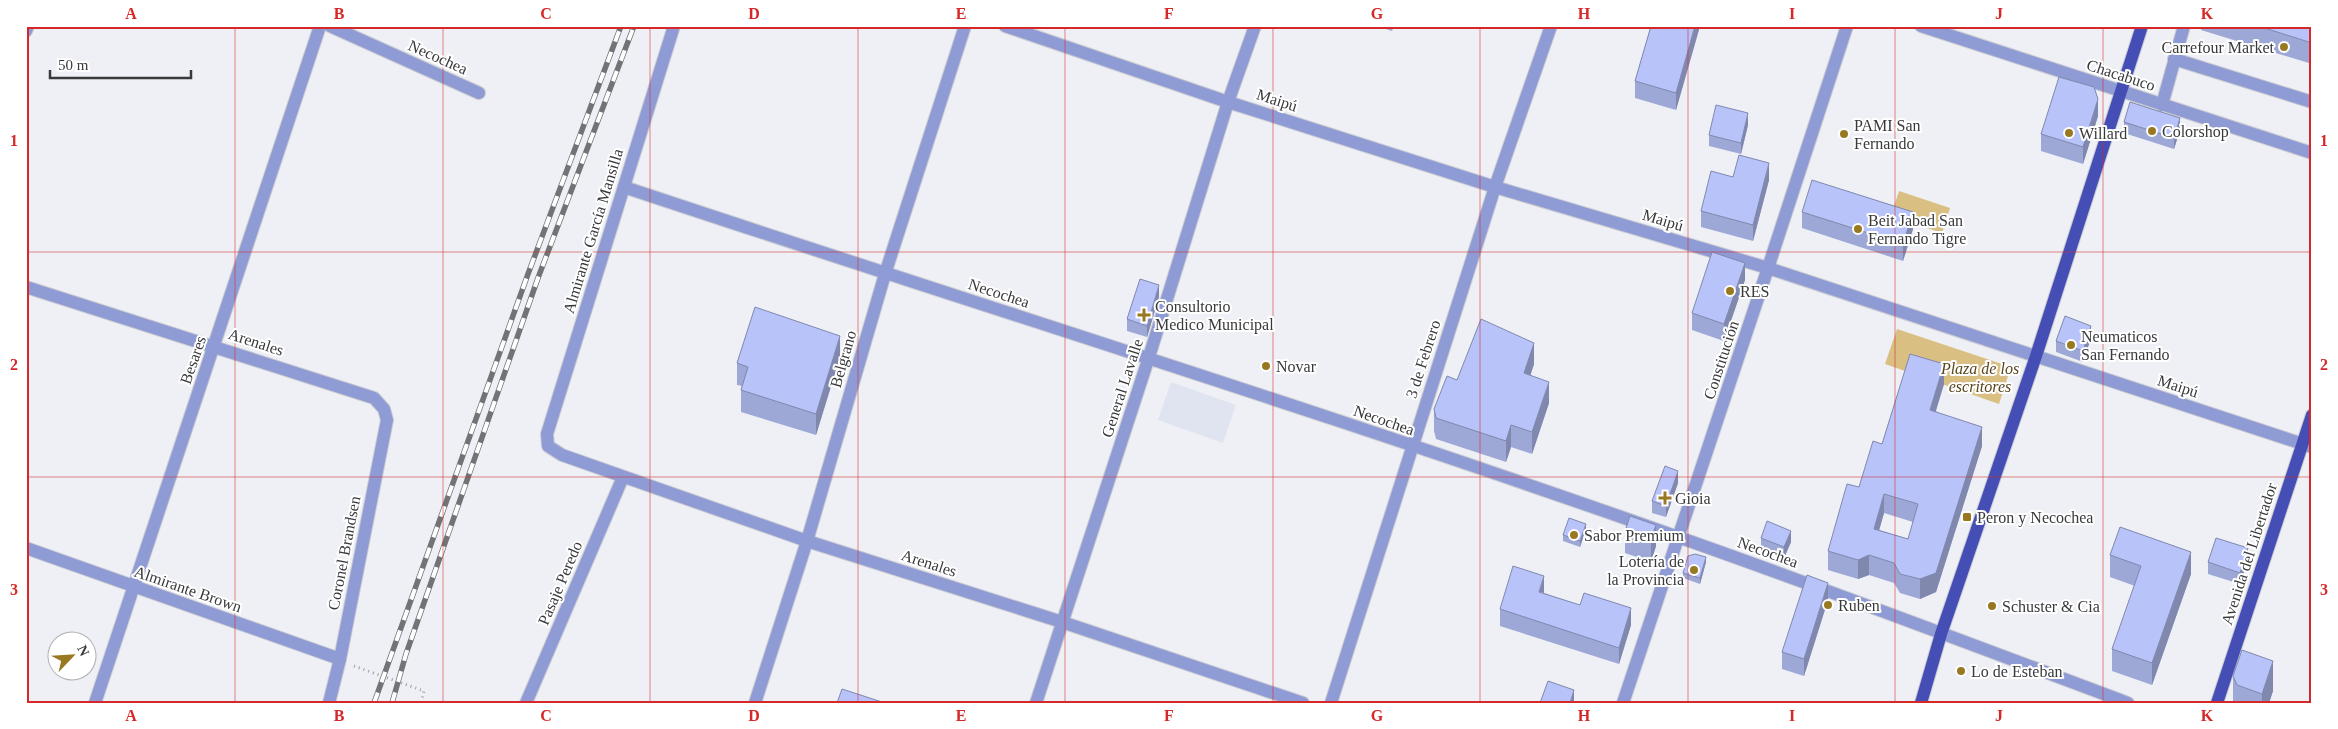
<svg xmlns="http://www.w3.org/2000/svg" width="2338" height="729" font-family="Georgia,serif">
  <rect width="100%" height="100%" fill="#eef0f6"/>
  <polygon fill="#e0e4f0" points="1171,382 1236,405 1223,443 1158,420"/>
  <g fill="#dabf83">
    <polygon points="1899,191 1950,208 1942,233 1891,216"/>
    <polygon points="1897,329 2002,364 2008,376 1999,404 1885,364"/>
  </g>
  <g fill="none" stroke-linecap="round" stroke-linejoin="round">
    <defs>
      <g id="minor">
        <polyline points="330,26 479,93"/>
        <polyline points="674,26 547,434 548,446 562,455 807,541 1062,622 1303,703"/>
        <polyline points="1005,26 1228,102 1495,187 1768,268 2312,447"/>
        <polyline points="1921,26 2312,153"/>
        <polyline points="26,31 28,26"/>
        <polyline points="2174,59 2312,102"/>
        <polyline points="2162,105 2184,26"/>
        <path d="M624,187C975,304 1329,413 1678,537C1829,590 1978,647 2128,703"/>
        <polyline points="26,287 374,398 384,409 387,420 340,659 329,703"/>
        <polyline points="26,548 340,659"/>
        <polyline points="95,703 320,26"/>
        <polyline points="526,703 623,477"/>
        <polyline points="755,703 807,541 885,274 965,26"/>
        <polyline points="1036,703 1149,357 1228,102 1255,26"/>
        <polyline points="1331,703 1495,187 1551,26"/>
        <polyline points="1623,703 1768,268 1847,26"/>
      </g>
      <g id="major">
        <polyline points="1921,703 1941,634 2036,356 2142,26"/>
        <polyline points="2217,703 2312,415"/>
      </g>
    </defs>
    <use href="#minor" stroke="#cacbd1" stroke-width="14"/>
    <use href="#major" stroke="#cacbd1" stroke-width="14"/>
    <polyline stroke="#9c9da2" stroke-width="3" stroke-dasharray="1 4" stroke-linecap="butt" points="354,666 424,691 421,703"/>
    <use href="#minor" stroke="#8f9bd4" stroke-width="12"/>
    <use href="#major" stroke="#454eb4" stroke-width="12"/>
    <defs>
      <g id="rail">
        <polyline points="374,703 528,274 621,26"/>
        <polyline points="392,703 406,654 538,278 634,26"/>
      </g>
    </defs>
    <use href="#rail" stroke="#727377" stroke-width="5.5"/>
    <use href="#rail" stroke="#fff" stroke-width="4" stroke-dasharray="11" stroke-linecap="butt"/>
  </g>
  <g fill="#9da8d6" fill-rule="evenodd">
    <polygon points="1377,26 1394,26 1392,31"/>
    <polygon points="1651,26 1700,26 1676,110 1635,98 1635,81"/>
    <polygon points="2201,26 2312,26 2312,64 2201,30"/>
    <polygon points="2098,116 2083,164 2041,151 2041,134"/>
    <polygon points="2124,122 2180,130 2174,149 2124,133"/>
    <polygon points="1748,125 1741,154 1709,146 1709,135"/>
    <polygon points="1733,177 1769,180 1753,241 1701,227 1701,211"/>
    <polygon points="1802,212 1913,229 1903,261 1802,228"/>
    <polygon points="1745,280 1724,341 1692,330 1692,313"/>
    <polygon points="1159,297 1147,337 1127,331 1127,319"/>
    <polygon points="2091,338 2083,362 2056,352 2056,341"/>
    <polygon points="840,357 816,435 741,412 741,390 742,386 737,385 737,363"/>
    <polygon points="1534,364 1530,376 1549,403 1532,454 1511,447 1506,462 1436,439 1434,431 1434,409 1457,380"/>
    <path d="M1944,384L1936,411L1982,446L1936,592L1920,599L1900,593L1894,583L1869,575L1858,579L1828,570V551L1859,487L1882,444ZM1884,513L1913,522L1908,539L1879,530Z"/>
    <polygon points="1678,483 1666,517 1652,513 1652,501"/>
    <polygon points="1630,516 1656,546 1651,562 1625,553 1625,531"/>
    <polygon points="1586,529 1580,547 1563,541 1563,535"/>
    <polygon points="1761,538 1791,542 1784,558 1761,549"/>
    <polygon points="2110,555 2191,574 2152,685 2112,671 2112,649 2135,586 2110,577"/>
    <polygon points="2248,559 2240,584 2208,574 2208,562"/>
    <polygon points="1706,562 1700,584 1683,578 1683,573"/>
    <polygon points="1544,593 1631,625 1619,664 1500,626 1500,609"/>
    <polygon points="1828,600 1804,676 1782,669 1782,652"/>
    <polygon points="2233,676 2273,691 2269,703 2233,703"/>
  </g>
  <g fill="#8088ae">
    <polygon points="1695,26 1700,26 1676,110 1676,93"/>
    <polygon points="2098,99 2098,116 2083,164 2083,147"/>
    <polygon points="1748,113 1748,125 1741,154 1741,143"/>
    <polygon points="2180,118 2180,130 2174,149 2174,138"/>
    <polygon points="1769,163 1769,180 1753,241 1753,225"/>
    <polygon points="1913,212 1913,229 1903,261 1903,244"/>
    <polygon points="1745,263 1745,280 1724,341 1724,324"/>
    <polygon points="1159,285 1159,297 1147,337 1147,326"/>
    <polygon points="2091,326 2091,338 2083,362 2083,351"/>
    <polygon points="840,336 840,357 816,435 816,414"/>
    <polygon points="1534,343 1534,364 1524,395 1524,373"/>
    <polygon points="1944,364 1944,384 1930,429 1930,410"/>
    <polygon points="1549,382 1549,403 1532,454 1532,432"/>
    <polygon points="1511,425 1511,447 1506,462 1506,441"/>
    <polygon points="1982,427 1982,446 1936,592 1920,599 1920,579"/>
    <polygon points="1678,471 1678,483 1666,517 1666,506"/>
    <polygon points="1884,494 1884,513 1874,548 1874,529"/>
    <polygon points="1586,524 1586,529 1580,547 1580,541"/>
    <polygon points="1656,525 1656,546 1651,562 1651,540"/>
    <polygon points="1791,531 1791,542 1784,558 1784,547"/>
    <polygon points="2248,548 2248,559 2240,584 2240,573"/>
    <polygon points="2191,552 2191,574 2152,685 2152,663"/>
    <polygon points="1869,555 1869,575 1858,579 1858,560"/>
    <polygon points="1706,557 1706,562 1700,584 1700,578"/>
    <polygon points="1544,576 1544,593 1539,592"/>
    <polygon points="1828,583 1828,600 1804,676 1804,659"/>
    <polygon points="1631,608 1631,625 1619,664 1619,648"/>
    <polygon points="2273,661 2273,691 2269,703 2262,703 2262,694"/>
    <polygon points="1574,690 1574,703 1570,703"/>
  </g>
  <g fill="#b7c3f9" stroke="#8088ae" fill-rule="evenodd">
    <polygon points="1651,26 1695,26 1676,93 1635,81"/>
    <polygon points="2258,26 2312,26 2312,43"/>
    <polygon points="2059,77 2094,87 2098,99 2083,147 2041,134"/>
    <polygon points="2130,102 2180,118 2174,138 2124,122"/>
    <polygon points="1716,105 1748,113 1741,143 1709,135"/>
    <polygon points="1739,155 1769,163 1753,225 1701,211 1711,171 1733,177"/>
    <polygon points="1812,180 1913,212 1903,244 1802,212"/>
    <polygon points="1712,252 1745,263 1724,324 1692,313"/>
    <polygon points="1140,279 1159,285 1147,326 1127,319"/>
    <polygon points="755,307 840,336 816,414 741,390 748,367 737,363"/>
    <polygon points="2065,316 2091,326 2083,351 2056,341"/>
    <polygon points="1481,319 1534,343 1524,373 1549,382 1532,432 1511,425 1506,441 1436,418 1434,409 1447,376 1457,380"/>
    <path d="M1910,354L1944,364L1930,410L1982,427L1936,573L1920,579L1900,574L1894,563L1869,555L1858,560L1828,551L1847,484L1859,487L1873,441L1882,444ZM1884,494L1918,504L1908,539L1874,529Z"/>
    <polygon points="1665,466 1678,471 1666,506 1652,501"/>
    <polygon points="1630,516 1656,525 1651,540 1625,531"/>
    <polygon points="1569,518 1586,524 1580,541 1563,535"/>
    <polygon points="1767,521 1791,531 1784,547 1761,538"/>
    <polygon points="2120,527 2191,552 2152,663 2112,649 2141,566 2110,555"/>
    <polygon points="2216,538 2248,548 2240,573 2208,562"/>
    <polygon points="1695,554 1706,557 1700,578 1683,573 1688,556"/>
    <polygon points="1513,566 1544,576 1539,592 1580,605 1584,593 1631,608 1619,648 1500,609"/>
    <polygon points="1807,575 1828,583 1804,659 1782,652"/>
    <polygon points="2242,650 2273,661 2262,694 2237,685 2233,676"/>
    <polygon points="1548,681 1574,690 1570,703 1540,703"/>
    <polygon points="842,689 882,702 882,703 837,703"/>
  </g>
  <path fill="none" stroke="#d62828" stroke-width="1" stroke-opacity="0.55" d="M235,26V703M443,26V703M650,26V703M858,26V703M1065,26V703M1273,26V703M1480,26V703M1688,26V703M1895,26V703M2103,26V703M26,252H2312M26,477H2312"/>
  <g fill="#997822" stroke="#fff" stroke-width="2">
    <circle cx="2284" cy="47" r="5"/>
    <circle cx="2152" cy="131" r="5"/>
    <circle cx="2069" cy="133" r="5"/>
    <circle cx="1844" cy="134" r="5"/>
    <circle cx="1858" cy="229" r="5"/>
    <circle cx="1730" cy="291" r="5"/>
    <path d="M1141.5 307.5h5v5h5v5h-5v5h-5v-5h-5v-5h5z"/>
    <circle cx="2071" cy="345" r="5"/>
    <circle cx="1266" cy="366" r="5"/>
    <path d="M1662.5 490.5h5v5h5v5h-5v5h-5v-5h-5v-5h5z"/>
    <rect x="1962" y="512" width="10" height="10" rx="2.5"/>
    <circle cx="1574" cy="535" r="5"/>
    <circle cx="1694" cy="570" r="5"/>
    <circle cx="1828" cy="605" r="5"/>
    <circle cx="1992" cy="606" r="5"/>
    <circle cx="1961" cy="671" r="5"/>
  </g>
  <g text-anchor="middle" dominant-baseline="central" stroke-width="4" stroke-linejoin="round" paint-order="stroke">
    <g font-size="16" fill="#38393b" stroke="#fff" text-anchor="start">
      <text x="2274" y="47" text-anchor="end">Carrefour Market</text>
      <text x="1854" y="125">PAMI San<tspan x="1854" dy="18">Fernando</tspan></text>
      <text x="2162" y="131">Colorshop</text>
      <text x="2079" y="133">Willard</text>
      <text x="1868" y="220">Beit Jabad San<tspan x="1868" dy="18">Fernando Tigre</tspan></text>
      <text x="1740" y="291">RES</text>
      <text x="1155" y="306">Consultorio<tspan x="1155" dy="18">Medico Municipal</tspan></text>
      <text x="2081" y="336">Neumaticos<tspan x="2081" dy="18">San Fernando</tspan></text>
      <text x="1276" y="366">Novar</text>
      <text x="1675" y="498">Gioia</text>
      <text x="1977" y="517">Peron y Necochea</text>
      <text x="1584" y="535">Sabor Premium</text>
      <text x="1684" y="561" text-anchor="end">Lotería de<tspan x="1684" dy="18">la Provincia</tspan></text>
      <text x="1838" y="605">Ruben</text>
      <text x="2002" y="606">Schuster &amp; Cia</text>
      <text x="1971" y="671">Lo de Esteban</text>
    </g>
    <g font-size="16" fill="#38393b" stroke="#fff">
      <text transform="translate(438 57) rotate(24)">Necochea</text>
      <text transform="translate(2121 75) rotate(18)">Chacabuco</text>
      <text transform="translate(1277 100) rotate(18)">Maipú</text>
      <text transform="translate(1663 220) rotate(17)">Maipú</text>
      <text transform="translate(593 231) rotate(-73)">Almirante García Mansilla</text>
      <text transform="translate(999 293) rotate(18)">Necochea</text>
      <text transform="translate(256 342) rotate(18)">Arenales</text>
      <text transform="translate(843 359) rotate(-74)">Belgrano</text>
      <text transform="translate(1423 359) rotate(-72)">3 de Febrero</text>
      <text transform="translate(193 360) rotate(-71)">Besares</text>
      <text transform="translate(1721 360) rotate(-72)">Constitución</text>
      <text transform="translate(2178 386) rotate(18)">Maipú</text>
      <text transform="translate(1122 388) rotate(-72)">General Lavalle</text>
      <text transform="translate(1384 420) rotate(19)">Necochea</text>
      <text transform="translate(1768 552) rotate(20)">Necochea</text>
      <text transform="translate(344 553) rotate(-79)">Coronel Brandsen</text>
      <text transform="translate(2249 554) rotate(-72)">Avenida del Libertador</text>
      <text transform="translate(929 563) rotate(18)">Arenales</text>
      <text transform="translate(560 583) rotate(-67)">Pasaje Peredo</text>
      <text transform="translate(188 589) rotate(19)">Almirante Brown</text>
    </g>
    <g font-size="16" font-style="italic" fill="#58471d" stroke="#fff">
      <text x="1980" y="368">Plaza de los<tspan x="1980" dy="18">escritores</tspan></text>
    </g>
  </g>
  <rect width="2338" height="729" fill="none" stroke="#ffffff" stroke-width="55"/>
  <g transform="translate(72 656) rotate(65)"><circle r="24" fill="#ffffff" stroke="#afb0b1"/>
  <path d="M0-4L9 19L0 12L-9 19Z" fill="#997822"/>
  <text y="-8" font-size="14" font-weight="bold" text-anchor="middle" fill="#38393b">N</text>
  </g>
  <path d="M50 70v8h141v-8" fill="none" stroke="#38393b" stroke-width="2.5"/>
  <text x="58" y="70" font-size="15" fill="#38393b" stroke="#ffffff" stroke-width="4" paint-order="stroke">50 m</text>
  <rect x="28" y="28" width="2282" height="674" fill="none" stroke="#d62828" stroke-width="2"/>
  <g font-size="16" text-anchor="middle" font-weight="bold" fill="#d62828">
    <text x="131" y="19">A</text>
    <text x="339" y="19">B</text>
    <text x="546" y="19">C</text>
    <text x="754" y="19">D</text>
    <text x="961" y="19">E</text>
    <text x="1169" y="19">F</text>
    <text x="1377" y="19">G</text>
    <text x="1584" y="19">H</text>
    <text x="1792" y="19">I</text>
    <text x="1999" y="19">J</text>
    <text x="2207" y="19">K</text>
    <text x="14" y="146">1</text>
    <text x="2324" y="146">1</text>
    <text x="14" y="370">2</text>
    <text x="2324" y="370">2</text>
    <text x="14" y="595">3</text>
    <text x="2324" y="595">3</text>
    <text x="131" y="721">A</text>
    <text x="339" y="721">B</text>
    <text x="546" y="721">C</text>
    <text x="754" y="721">D</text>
    <text x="961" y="721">E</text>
    <text x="1169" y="721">F</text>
    <text x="1377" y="721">G</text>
    <text x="1584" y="721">H</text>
    <text x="1792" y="721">I</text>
    <text x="1999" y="721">J</text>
    <text x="2207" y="721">K</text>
  </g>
</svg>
